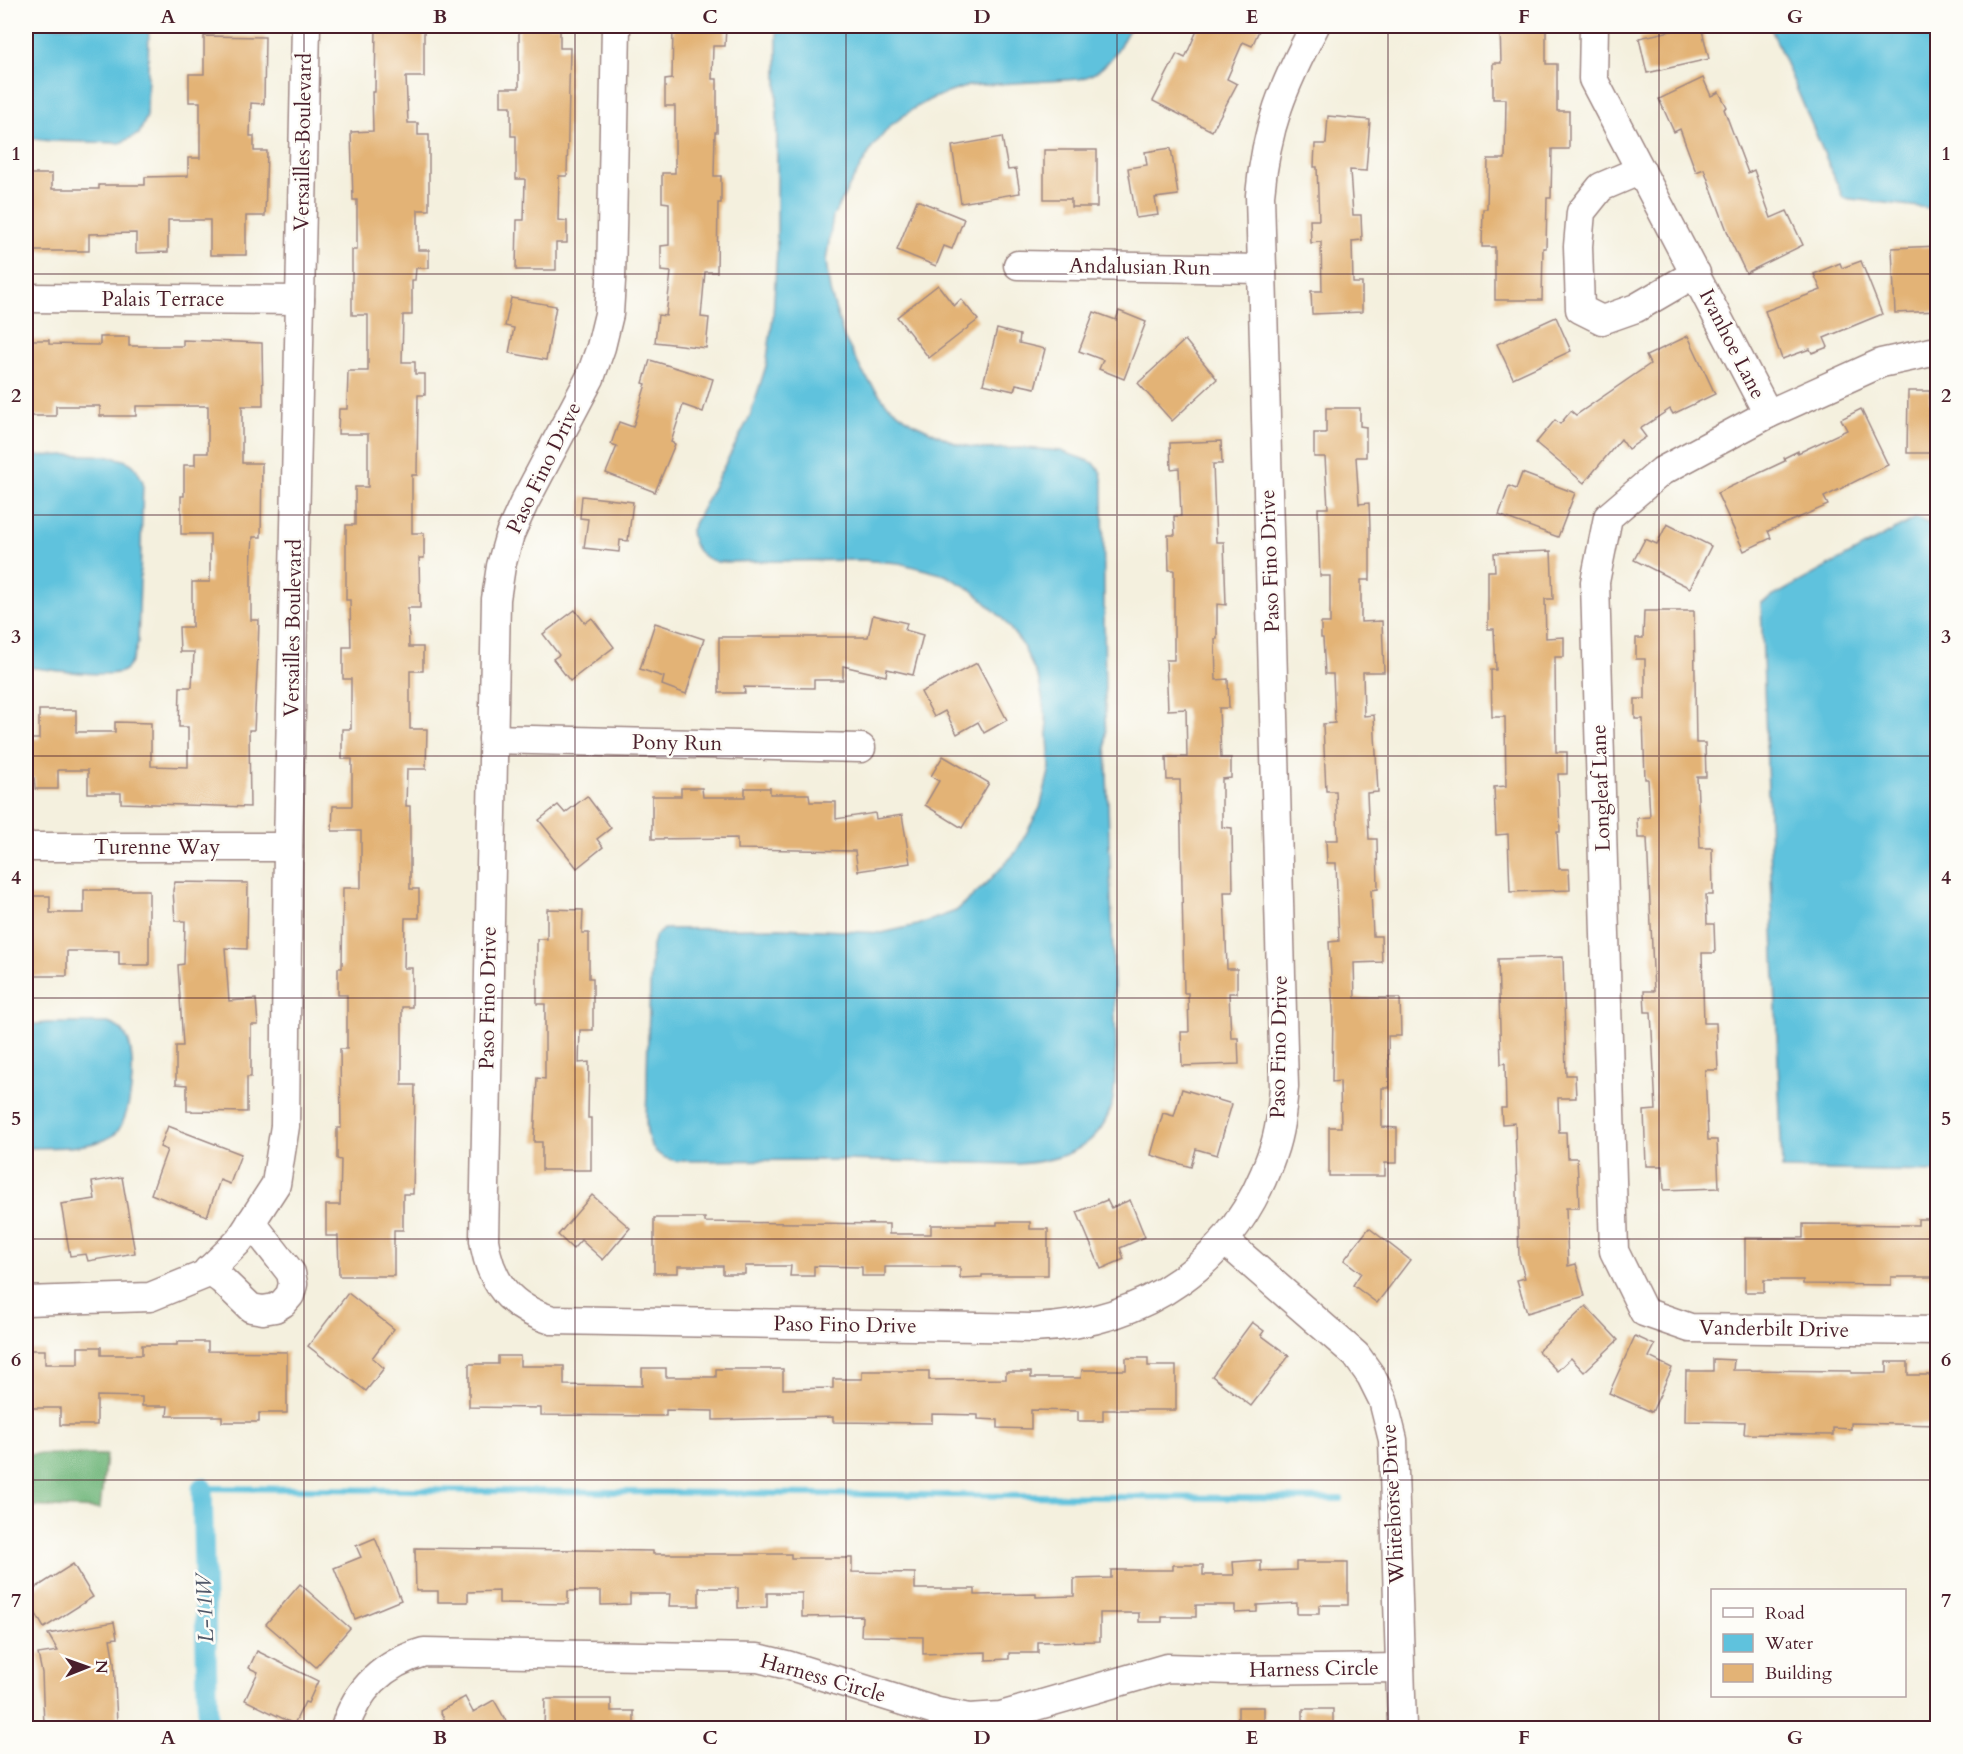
<svg xmlns="http://www.w3.org/2000/svg" width="1963" height="1754" font-family="Cardo,serif">
  <rect width="100%" height="100%" fill="#fdfcf7"/>
  <filter id="ink" filterUnits="userSpaceOnUse"><feTurbulence type="fractalNoise" baseFrequency=".0167" numOctaves="2"/><feDisplacementMap in="SourceGraphic" scale="12" xChannelSelector="R" yChannelSelector="G"/><feConvolveMatrix kernelMatrix="1 2 1 2 8 2 1 2 1" color-interpolation-filters="sRGB"/></filter>
  <filter id="wash" filterUnits="userSpaceOnUse"><feTurbulence type="fractalNoise" baseFrequency=".008" numOctaves="4" result="noise"/><feDisplacementMap in="SourceGraphic" scale="24" xChannelSelector="R" yChannelSelector="G"/><feGaussianBlur stdDeviation="1.35" result="paint"/><feColorMatrix in="noise" values="0 0 0 0 0 0 0 0 0 0 0 0 0 0 0 0 0 1.4 0 .05"/><feComposite in="paint" operator="in"/></filter>
  <g filter="url(#wash)">
    <rect width="100%" height="100%" fill="#f4f0de"/>
    <polygon fill="#70b67a" stroke="#5d6a52" stroke-width="1.5" points="26,1454 106,1455 100,1509 26,1506"/>
    <g fill="#5fc2dd" stroke="#547084" stroke-width="1.5">
      <polygon points="26,26 149,26 147,116 139,134 120,143 51,141 26,138"/>
      <path d="M777,26H1131C1118,49 1108,72 1080,79L968,86L933,98L913,109L890,126L872,148L852,181L833,216L826,261L830,291L844,337L863,373L886,403L911,422L957,444L983,449L1024,448L1061,451L1094,463L1101,473L1103,484L1105,712L1116,1048C1115,1065 1116,1083 1113,1099C1103,1148 1061,1161 1018,1164L840,1160L677,1161C664,1159 654,1154 649,1140C644,1125 647,1105 647,1089C647,1041 650,993 652,945L655,936L664,929L781,928L882,933L917,925L956,911L987,883L1016,852L1040,808L1050,768L1047,723L1039,680L1022,644L1002,618L972,590L945,575L899,563L862,560L717,562C700,557 692,548 691,530L750,416L766,366L773,316L777,250Z"/>
      <polygon points="1770,26 1937,26 1937,209 1843,198"/>
      <path d="M26,456C51,456 115,450 133,465C138,470 140,476 143,482L138,643C135,653 132,666 123,671C110,679 43,669 26,667Z"/>
      <polygon points="1916,518 1938,528 1937,1172 1782,1169 1761,603"/>
      <path d="M47,1023H108C115,1025 122,1029 126,1036C138,1055 132,1125 112,1136C87,1150 53,1147 26,1148V1025Z"/>
    </g>
    <g fill="none" stroke-linecap="round" stroke-linejoin="round">
      <polyline stroke="#5fc2dd" stroke-width="6" points="202,1488 1341,1499"/>
      <polyline stroke="#5fc2dd" stroke-width="21" points="202,1488 208,1728"/>
    </g>
    <g id="blocks">
      <g fill="#e3b376">
        <polygon points="376,26 424,26 424,77 406,77 408,123 418,123 418,135 429,135 429,210 418,210 418,250 429,250 429,268 416,268 415,280 412,280 412,315 403,315 402,362 415,362 415,374 425,374 425,395 418,395 417,475 412,475 412,533 424,533 424,558 419,558 420,608 408,608 409,647 423,647 423,671 410,671 410,729 427,729 426,769 407,769 406,806 410,806 410,889 419,889 419,918 405,918 404,968 412,968 412,1007 402,1007 402,1085 415,1085 413,1194 403,1194 403,1230 394,1230 394,1276 339,1276 338,1236 326,1236 326,1205 340,1205 341,1160 337,1159 337,1128 341,1128 340,1049 347,1049 347,995 338,995 338,968 342,968 343,888 361,888 361,831 332,831 333,806 352,806 352,759 342,759 342,729 351,729 351,679 343,679 343,647 351,647 350,600 346,600 346,525 355,525 355,487 368,487 368,434 338,434 339,409 347,409 348,371 368,371 368,315 352,315 352,250 357,250 357,200 353,200 351,132 373,131 372,92 375,92"/>
        <polygon points="519,26 560,26 560,48 570,48 567,176 559,176 558,220 567,221 567,243 556,243 556,270 516,270 517,220 524,220 525,179 516,179 516,136 511,136 511,106 501,106 501,88 519,88"/>
        <polygon points="673,26 726,26 725,46 713,46 712,79 717,79 717,132 715,132 714,176 721,176 721,203 718,203 717,272 705,272 701,317 709,318 706,348 655,342 658,315 666,316 671,272 661,271 661,246 669,245 669,203 662,202 662,173 675,173 675,106 665,106 665,80 672,79"/>
        <polygon points="1199,26 1261,26 1252,46 1243,42 1227,79 1237,84 1212,131 1153,101 1177,54 1185,58"/>
        <polygon points="1500,26 1546,26 1546,64 1557,64 1557,111 1569,111 1569,149 1552,149 1551,198 1547,198 1546,248 1543,248 1542,300 1495,300 1495,247 1482,247 1483,209 1487,209 1488,159 1505,159 1506,99 1493,99 1493,63 1501,63"/>
        <polygon points="1693,26 1701,26 1709,59 1647,73 1639,38"/>
        <polygon points="204,36 265,37 264,104 251,103 250,136 254,136 254,151 267,151 265,216 246,216 246,255 210,255 210,220 168,220 168,252 136,253 136,233 89,234 89,251 26,251 26,174 52,174 52,189 99,189 99,185 145,185 145,177 188,176 188,158 200,158 200,102 189,102 189,74 204,74"/>
        <polygon points="1703,78 1711,96 1719,92 1727,107 1724,109 1748,173 1754,170 1771,218 1787,211 1803,245 1746,273 1732,244 1704,169 1696,172 1680,129 1674,132 1659,99"/>
        <polygon points="1328,116 1370,120 1366,171 1350,170 1353,215 1361,215 1362,240 1352,241 1353,283 1362,283 1362,312 1312,314 1311,291 1322,291 1321,242 1311,243 1310,220 1319,220 1317,167 1314,167 1315,144 1326,144"/>
        <polygon points="1002,137 1008,170 1016,169 1020,193 961,203 952,146"/>
        <polygon points="1171,148 1178,195 1155,198 1158,215 1136,218 1128,168 1147,165 1145,152"/>
        <polygon points="1044,150 1097,150 1097,207 1071,207 1071,199 1044,199"/>
        <polygon points="917,200 964,219 952,249 944,246 936,266 897,250"/>
        <polygon points="1938,246 1938,311 1895,313 1892,248"/>
        <polygon points="1861,261 1882,314 1824,338 1828,347 1812,353 1810,349 1782,359 1765,311 1821,290 1814,274 1840,263 1842,268"/>
        <polygon points="938,285 954,306 961,299 978,320 929,358 897,317"/>
        <polygon points="511,298 556,306 546,360 509,353 514,328 505,326"/>
        <polygon points="1119,311 1146,322 1124,379 1099,369 1103,360 1079,351 1094,312 1116,320"/>
        <polygon points="1556,317 1571,351 1513,378 1497,344"/>
        <polygon points="997,329 1020,335 1019,343 1045,349 1035,388 1016,384 1014,391 983,384"/>
        <polygon points="1688,336 1715,394 1673,414 1670,409 1640,429 1646,437 1628,449 1621,439 1584,483 1536,443 1555,420 1560,424 1571,411 1576,415 1650,364 1646,356"/>
        <polygon points="100,337 129,337 129,346 183,346 183,340 262,343 263,406 242,406 242,463 262,463 261,537 253,537 251,566 251,620 259,620 258,652 254,730 249,730 250,807 121,803 121,793 88,793 88,770 58,770 58,789 35,789 34,778 26,778 26,739 39,739 39,710 76,710 76,732 115,732 115,722 151,723 151,766 188,767 188,727 179,727 180,687 192,687 194,652 180,652 179,627 192,627 192,582 210,582 210,534 181,534 181,496 184,496 184,465 195,465 195,453 208,453 208,406 136,406 136,416 100,416 100,406 56,406 56,416 26,416 26,340 49,340 49,344 100,345"/>
        <polygon points="1185,340 1217,379 1172,421 1138,383"/>
        <polygon points="650,360 713,379 703,412 683,405 671,442 675,444 655,492 606,473 617,446 611,444 619,422 633,427 646,384 643,383"/>
        <polygon points="1908,391 1930,391 1930,403 1938,403 1938,453 1907,453"/>
        <polygon points="1326,408 1360,408 1360,426 1366,427 1366,457 1356,457 1359,504 1369,503 1370,528 1370,580 1361,580 1361,622 1382,621 1384,672 1363,672 1364,716 1374,715 1378,792 1367,793 1369,839 1377,839 1378,889 1371,890 1373,936 1381,936 1382,962 1354,963 1355,998 1400,998 1401,1036 1388,1036 1389,1088 1382,1088 1382,1127 1397,1128 1397,1163 1385,1163 1385,1176 1329,1176 1329,1127 1341,1127 1340,1081 1332,1082 1333,1010 1329,942 1339,941 1336,863 1327,863 1326,840 1338,840 1336,791 1326,791 1324,747 1323,724 1335,723 1333,674 1325,674 1323,638 1321,638 1321,623 1330,623 1330,576 1320,576 1318,508 1328,508 1325,457 1314,457 1314,433 1326,433"/>
        <polygon points="1861,409 1888,465 1824,497 1828,505 1768,531 1771,538 1744,551 1717,493 1785,461 1784,458 1798,451 1798,453 1847,430 1841,419"/>
        <polygon points="1221,441 1222,464 1213,464 1216,542 1224,542 1226,605 1217,604 1217,639 1215,639 1216,680 1228,679 1229,708 1219,708 1221,758 1231,758 1231,778 1222,779 1222,827 1232,828 1233,892 1224,892 1226,941 1227,969 1237,969 1237,993 1229,993 1231,1038 1238,1038 1239,1064 1182,1066 1181,1032 1189,1032 1188,993 1184,993 1180,780 1167,780 1166,757 1187,757 1186,709 1168,710 1166,660 1174,660 1174,570 1169,570 1168,535 1175,535 1174,516 1181,516 1179,468 1171,469 1170,443"/>
        <polygon points="1522,473 1575,493 1558,537 1499,515 1509,486 1516,489"/>
        <polygon points="582,496 633,502 628,541 620,540 619,552 584,548 588,519 580,518"/>
        <polygon points="1667,524 1711,546 1690,588 1634,560 1645,539 1657,544"/>
        <polygon points="1551,551 1553,599 1545,599 1546,638 1564,637 1564,657 1555,657 1556,752 1567,752 1567,774 1558,774 1560,832 1557,832 1559,869 1569,869 1570,890 1510,892 1508,834 1496,835 1494,787 1506,786 1505,717 1492,717 1491,670 1496,670 1494,629 1488,629 1488,571 1495,571 1494,553"/>
        <polygon points="575,610 585,623 592,618 614,647 570,681 553,659 559,655 543,634"/>
        <polygon points="1644,611 1694,611 1696,743 1705,743 1706,777 1697,777 1700,848 1712,848 1713,895 1706,895 1707,924 1714,924 1715,953 1702,953 1704,1023 1716,1023 1718,1070 1705,1070 1708,1140 1717,1140 1719,1188 1664,1190 1663,1166 1646,1166 1644,1111 1656,1110 1651,1012 1645,1012 1644,991 1654,991 1647,838 1638,838 1637,818 1650,817 1648,779 1645,779 1643,719 1635,719 1635,699 1645,699 1645,659 1636,659 1636,638 1643,638"/>
        <polygon points="873,615 907,623 905,630 923,635 913,675 887,669 886,676 843,666 843,680 814,680 814,688 744,687 745,693 719,693 719,637 868,637"/>
        <polygon points="655,623 704,639 686,694 662,685 664,677 640,669"/>
        <polygon points="977,663 1007,720 984,733 978,722 957,734 945,711 934,717 921,692"/>
        <polygon points="943,756 989,783 962,828 925,805 939,781 931,776"/>
        <polygon points="681,788 702,788 703,797 745,797 745,788 770,788 770,794 809,794 810,802 836,802 836,819 875,813 876,819 902,815 910,863 858,871 855,851 737,849 737,838 652,839 652,796 681,796"/>
        <polygon points="587,796 611,828 597,839 603,847 577,868 539,820 558,805 565,813"/>
        <polygon points="175,882 248,883 247,949 225,948 229,1001 256,999 258,1025 251,1025 251,1077 247,1077 247,1112 187,1111 187,1085 176,1084 176,1046 183,1046 178,965 184,964 185,921 175,921 173,890"/>
        <polygon points="84,890 149,890 149,965 119,965 119,951 67,951 67,976 29,976 29,946 26,946 26,896 50,896 50,913 84,913"/>
        <polygon points="547,909 583,910 582,933 589,933 589,978 593,978 593,1030 580,1030 579,1063 589,1062 588,1118 591,1118 591,1170 542,1170 542,1142 534,1142 537,1078 545,1079 545,1004 537,1004 537,939 547,939"/>
        <polygon points="1563,957 1566,1075 1575,1075 1576,1098 1558,1098 1559,1132 1566,1132 1567,1158 1577,1158 1578,1179 1579,1208 1566,1208 1568,1266 1576,1264 1585,1296 1527,1313 1517,1280 1525,1278 1519,1258 1515,1123 1502,1124 1501,1108 1506,1108 1505,1063 1501,1064 1498,959"/>
        <polygon points="1182,1089 1232,1104 1217,1155 1196,1149 1191,1167 1151,1155 1163,1113 1174,1116"/>
        <polygon points="168,1126 241,1154 230,1184 220,1180 207,1216 151,1194 167,1150 160,1147"/>
        <polygon points="122,1177 135,1253 88,1261 86,1254 70,1256 61,1204 95,1199 92,1182"/>
        <polygon points="592,1195 630,1228 603,1260 581,1240 573,1249 558,1235"/>
        <polygon points="1107,1200 1111,1208 1130,1200 1145,1237 1120,1248 1124,1259 1101,1269 1077,1212"/>
        <polygon points="654,1218 705,1218 705,1222 889,1224 889,1234 931,1234 931,1225 997,1225 997,1222 1030,1222 1030,1229 1048,1229 1048,1275 982,1275 982,1277 960,1278 960,1267 885,1267 885,1276 862,1276 862,1267 814,1266 814,1276 790,1276 791,1266 745,1266 745,1274 723,1274 723,1266 678,1266 678,1273 654,1273"/>
        <polygon points="1918,1219 1934,1219 1934,1225 1938,1225 1938,1277 1891,1277 1891,1285 1803,1284 1803,1280 1764,1280 1764,1292 1745,1292 1745,1238 1803,1238 1803,1224 1918,1225"/>
        <polygon points="1369,1228 1410,1260 1377,1303 1353,1285 1361,1273 1344,1260"/>
        <polygon points="348,1293 394,1329 372,1358 384,1368 366,1391 308,1346"/>
        <polygon points="1586,1306 1618,1340 1584,1372 1571,1358 1557,1371 1538,1351"/>
        <polygon points="1252,1322 1264,1331 1261,1335 1289,1356 1251,1406 1212,1376"/>
        <polygon points="1635,1336 1655,1345 1649,1357 1672,1368 1652,1412 1609,1393"/>
        <polygon points="177,1342 208,1342 208,1351 287,1352 287,1413 259,1413 259,1422 222,1422 222,1416 167,1416 168,1406 142,1406 142,1397 97,1396 97,1425 60,1425 60,1408 26,1408 26,1350 45,1350 45,1364 78,1364 78,1347 101,1347 101,1355 142,1355 142,1345 177,1345"/>
        <polygon points="498,1356 520,1356 520,1366 564,1366 564,1385 642,1386 642,1368 666,1368 666,1377 716,1377 716,1369 783,1369 783,1389 833,1388 833,1379 862,1379 862,1371 929,1371 929,1380 1006,1379 1006,1372 1031,1372 1031,1378 1081,1378 1082,1370 1126,1370 1126,1358 1148,1358 1148,1366 1176,1366 1176,1410 1103,1410 1103,1421 1078,1421 1078,1411 1031,1410 1031,1429 998,1428 998,1420 978,1419 978,1415 932,1414 932,1423 833,1422 833,1417 713,1420 713,1411 666,1410 666,1416 541,1415 541,1408 469,1407 469,1364 498,1364"/>
        <polygon points="1713,1359 1734,1360 1733,1370 1851,1371 1851,1373 1887,1373 1887,1362 1908,1362 1908,1375 1938,1375 1938,1425 1851,1423 1851,1429 1833,1428 1833,1435 1744,1434 1745,1422 1685,1421 1686,1371 1713,1371"/>
        <polygon points="375,1538 401,1600 355,1619 334,1568 361,1557 356,1546"/>
        <polygon points="415,1548 653,1551 653,1554 791,1554 791,1558 852,1558 852,1572 915,1573 915,1589 975,1589 975,1595 1036,1594 1036,1597 1074,1596 1074,1579 1111,1578 1111,1570 1173,1570 1173,1565 1203,1565 1203,1575 1234,1575 1233,1562 1261,1560 1261,1571 1296,1570 1296,1562 1348,1562 1348,1605 1319,1605 1319,1614 1297,1614 1297,1603 1257,1605 1257,1612 1235,1613 1235,1605 1196,1605 1196,1617 1162,1617 1162,1622 1139,1622 1139,1613 1100,1613 1100,1641 1038,1642 1038,1653 1009,1653 1009,1659 986,1660 986,1652 923,1654 923,1637 861,1636 862,1616 802,1617 802,1593 767,1593 767,1607 738,1608 738,1588 699,1588 699,1606 669,1606 670,1594 630,1594 630,1604 601,1605 601,1591 568,1591 568,1604 499,1603 499,1591 468,1592 468,1602 438,1602 438,1591 416,1591"/>
        <polygon points="73,1564 93,1597 44,1628 33,1609 26,1613 26,1594"/>
        <polygon points="300,1584 350,1628 316,1667 266,1624"/>
        <polygon points="114,1622 117,1638 110,1639 114,1662 117,1723 44,1726 42,1673 38,1654 58,1651 48,1634"/>
        <polygon points="257,1651 318,1681 308,1703 305,1702 294,1724 245,1700 258,1672 249,1668"/>
        <polygon points="465,1697 473,1712 494,1700 510,1728 444,1728 448,1726 440,1711"/>
        <polygon points="545,1699 611,1699 611,1711 634,1711 634,1728 544,1728"/>
        <rect x="1238" y="1707" width="26" height="21"/>
        <rect x="1303" y="1709" width="30" height="19"/>
      </g>
    </g>
  </g>
  <g filter="url(#ink)">
    <use href="#blocks" fill-opacity="0" stroke="#9f8884" stroke-width="1.5"/>
    <g fill="none" stroke-linecap="round" stroke-linejoin="round">
      <defs>
        <g id="minor">
          <path d="M616,26L611,281L609,314L601,347L590,378L524,503L510,534L501,566L496,599L484,1240C490,1283 511,1308 552,1320L1033,1328C1145,1324 1235,1263 1272,1154C1280,1132 1282,1110 1284,1087L1260,195C1266,127 1283,86 1315,26"/>
          <polyline points="1594,26 1593,79 1768,414"/>
          <polyline points="1641,170 1601,187 1581,212 1578,246 1580,309 1602,320 1636,308 1696,273"/>
          <polyline points="1018,265 1262,269"/>
          <polyline points="26,298 300,300"/>
          <polyline points="1938,354 1932,352 1881,363 1768,414 1662,471 1608,517 1595,582 1614,1251 1644,1312 1690,1328 1938,1331"/>
          <polyline points="493,739 861,748"/>
          <polyline points="26,847 288,847"/>
          <polyline points="1224,1240 1356,1355 1371,1376 1383,1400 1393,1440 1402,1728"/>
          <polyline points="208,1270 222,1280 251,1308 263,1310 275,1308 283,1303 290,1295 293,1284 291,1273 251,1222"/>
          <polyline points="26,1301 150,1297 204,1275 239,1241 276,1184 285,1126 288,847 306,26"/>
          <path d="M345,1728C357,1688 385,1663 424,1652L758,1658L787,1665L938,1712L969,1718L1001,1716L1167,1668L1232,1670L1400,1668"/>
        </g>
      </defs>
      <use href="#minor" stroke="#9f8884" stroke-width="31"/>
      <use href="#minor" stroke="#fff" stroke-width="28"/>
    </g>
  </g>
  <path fill="none" stroke="#4a1f2b" stroke-width="1.5" stroke-opacity="0.55" d="M304,26V1728M575,26V1728M846,26V1728M1117,26V1728M1388,26V1728M1659,26V1728M26,274H1938M26,515H1938M26,756H1938M26,998H1938M26,1239H1938M26,1480H1938"/>
  <g text-anchor="middle" dominant-baseline="central" stroke-width="5" stroke-linejoin="round" paint-order="stroke">
    <g font-size="21" fill="#4a1f2b" stroke="#fdfcf7">
      <text transform="translate(303 142) rotate(-89)">Versailles Boulevard</text>
      <text transform="translate(1140 267) rotate(1)">Andalusian Run</text>
      <text x="163" y="299">Palais Terrace</text>
      <text transform="translate(1732 344) rotate(63)">Ivanhoe Lane</text>
      <text transform="translate(544 468) rotate(-64)">Paso Fino Drive</text>
      <text transform="translate(1270 561) rotate(-92)">Paso Fino Drive</text>
      <text transform="translate(293 628) rotate(-89)">Versailles Boulevard</text>
      <text transform="translate(677 743) rotate(1)">Pony Run</text>
      <text transform="translate(1601 788) rotate(-92)">Longleaf Lane</text>
      <text x="157" y="847">Turenne Way</text>
      <text transform="translate(488 998) rotate(-89)">Paso Fino Drive</text>
      <text transform="translate(1279 1047) rotate(-89)">Paso Fino Drive</text>
      <text transform="translate(845 1325) rotate(1)">Paso Fino Drive</text>
      <text transform="translate(1774 1329) rotate(1)">Vanderbilt Drive</text>
      <text transform="translate(1393 1504) rotate(-93)">Whitehorse Drive</text>
      <text transform="translate(1314 1669) rotate(-1)">Harness Circle</text>
      <text transform="translate(823 1678) rotate(16)">Harness Circle</text>
    </g>
    <g font-size="22" font-style="italic" fill="#515869" stroke="#fdfcf7">
      <text transform="translate(205 1608) rotate(-92)">L-11W</text>
    </g>
  </g>
  <rect width="1963" height="1754" fill="none" stroke="#fdfcf7" stroke-width="66"/>
  <rect x="1711" y="1589" width="195" height="108" fill="#fdfcf7" stroke="#b5a4a5" stroke-width="1.5"/>
  <rect x="1723" y="1608" width="30" height="9" fill="#ffffff" stroke="#b5a4a5" stroke-width="1.5"/>
  <text x="1765" y="1619" font-size="18" fill="#4a1f2b">Road</text>
  <rect x="1723" y="1634" width="30" height="18" fill="#5fc2dd" stroke="#b5a4a5" stroke-width="1.5"/>
  <text x="1765" y="1649" font-size="18" fill="#4a1f2b">Water</text>
  <rect x="1723" y="1664" width="30" height="18" fill="#e3b376" stroke="#b5a4a5" stroke-width="1.5"/>
  <text x="1765" y="1679" font-size="18" fill="#4a1f2b">Building</text>
  <g transform="translate(87 1667) rotate(89)" stroke="#fdfcf7" stroke-width="4.5" paint-order="stroke">
  <path d="M0-4.5L10 22L0 15L-10 22Z" fill="#4a1f2b"/>
  <text y="-9" font-size="16" font-weight="bold" text-anchor="middle" fill="#4a1f2b">N</text>
  </g>
  <rect x="33" y="33" width="1897" height="1688" fill="none" stroke="#4a1f2b" stroke-width="2"/>
  <g font-size="20" text-anchor="middle" font-weight="bold" fill="#4a1f2b">
    <text x="168" y="23">A</text>
    <text x="440" y="23">B</text>
    <text x="710" y="23">C</text>
    <text x="982" y="23">D</text>
    <text x="1252" y="23">E</text>
    <text x="1524" y="23">F</text>
    <text x="1795" y="23">G</text>
    <text x="16" y="160">1</text>
    <text x="1946" y="160">1</text>
    <text x="16" y="402">2</text>
    <text x="1946" y="402">2</text>
    <text x="16" y="643">3</text>
    <text x="1946" y="643">3</text>
    <text x="16" y="884">4</text>
    <text x="1946" y="884">4</text>
    <text x="16" y="1125">5</text>
    <text x="1946" y="1125">5</text>
    <text x="16" y="1366">6</text>
    <text x="1946" y="1366">6</text>
    <text x="16" y="1607">7</text>
    <text x="1946" y="1607">7</text>
    <text x="168" y="1744">A</text>
    <text x="440" y="1744">B</text>
    <text x="710" y="1744">C</text>
    <text x="982" y="1744">D</text>
    <text x="1252" y="1744">E</text>
    <text x="1524" y="1744">F</text>
    <text x="1795" y="1744">G</text>
  </g>
</svg>
